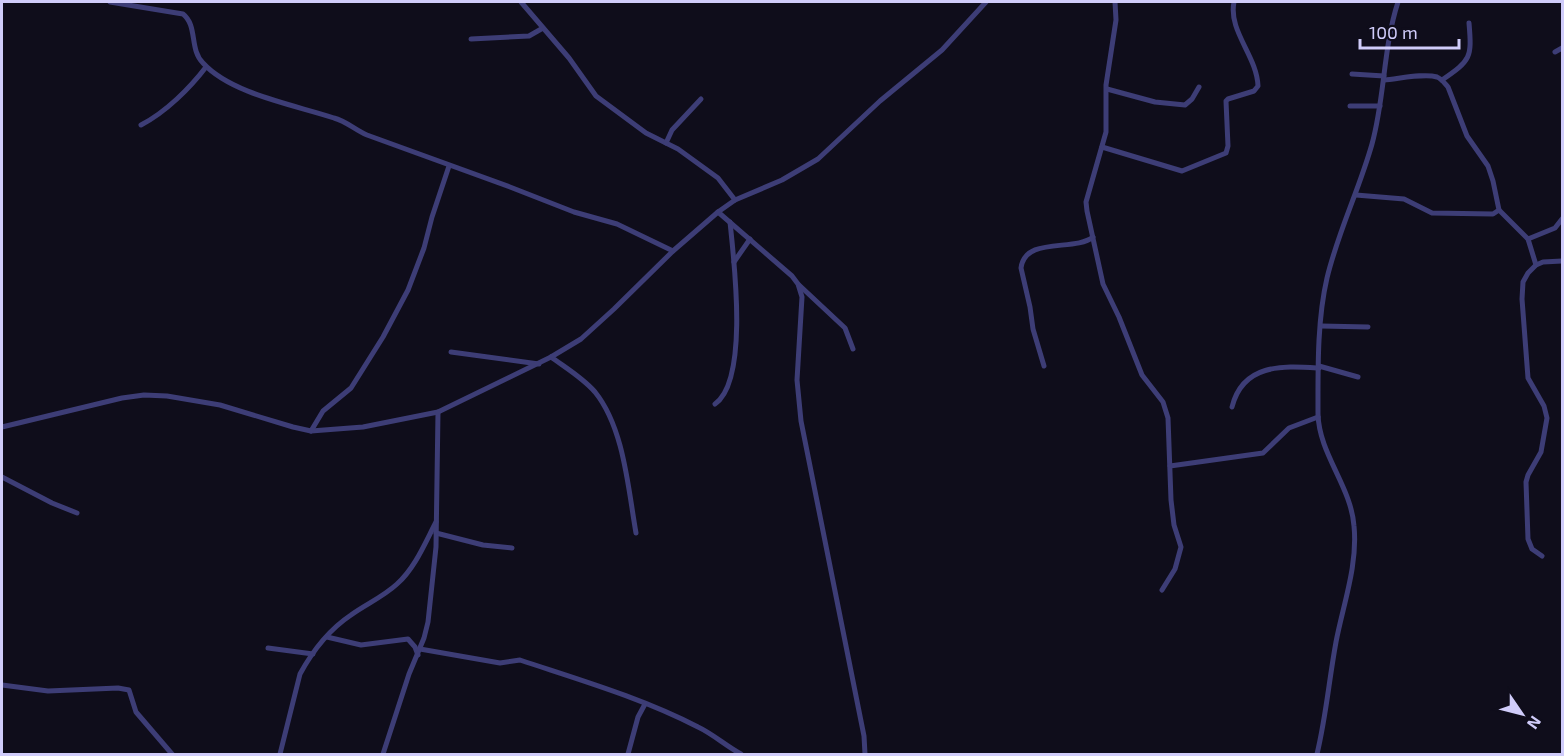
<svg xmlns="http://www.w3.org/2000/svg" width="1564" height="756" font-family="'Exo 2',sans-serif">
  <rect width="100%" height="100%" fill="#0f0d1b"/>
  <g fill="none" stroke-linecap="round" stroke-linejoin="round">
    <g stroke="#3d3d76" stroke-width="5">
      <path d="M110,2L183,14C198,26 189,49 203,63C231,94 295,105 334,118C346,121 355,130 367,135L510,187L574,212L617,224L673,251"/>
      <polyline points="521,2 569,58 596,96 646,133 678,149 718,178 735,200"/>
      <polyline points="1115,2 1116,20 1106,85 1106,132 1086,202 1087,211 1103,284 1119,317 1142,375 1163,402 1168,418 1171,500 1174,525 1181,547 1175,569 1162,590"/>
      <polyline points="471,39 529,36 543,28"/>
      <polyline points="1555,52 1562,48"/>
      <polyline points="1352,74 1384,76"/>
      <path d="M1442,80C1471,60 1472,58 1469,23"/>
      <polyline points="1107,89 1155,102 1185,105 1192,99 1199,87"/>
      <polyline points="1350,106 1380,106"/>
      <path d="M141,125C166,112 190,88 206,67"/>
      <polyline points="666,143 672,130 701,99"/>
      <path d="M1102,147L1182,171L1226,153L1228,146L1226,101L1228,99L1254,91L1258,86C1257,56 1228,31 1234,2"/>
      <path d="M1356,195L1404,199L1432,213L1493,214L1499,210L1493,181L1488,166L1467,136L1448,87C1445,84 1442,79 1437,77C1424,73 1398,79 1384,80"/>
      <polyline points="1499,210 1528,239 1536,265"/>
      <polyline points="718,212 792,276 798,284 802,297 797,380 801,421 864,736 865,754"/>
      <polyline points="1528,239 1555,228 1562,219"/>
      <polyline points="734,262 750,239"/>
      <polyline points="799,285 845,328 853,349"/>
      <polyline points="1321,326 1368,327"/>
      <polyline points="451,352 539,364"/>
      <path d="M551,357C566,368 583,378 595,392C624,428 628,488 636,533"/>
      <path d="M1044,366L1033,329L1030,307L1021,268C1025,236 1075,252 1093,237"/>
      <polyline points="1319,366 1358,377"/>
      <path d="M715,404C749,380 734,261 730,222"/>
      <path d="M1232,407C1243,363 1283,366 1319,368"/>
      <polyline points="2,427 122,398 144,395 167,396 220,405 293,427 311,431 363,427 438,412 551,357 581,339 614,309 673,251 718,212 735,200 782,180 818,159 880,101 942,50 986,2"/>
      <polyline points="311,431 323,411 351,388 383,337 408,290 424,248 432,217 449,166"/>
      <polyline points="1170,466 1263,453 1289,428 1318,417"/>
      <polyline points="2,477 52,503 77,513"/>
      <polyline points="436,533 483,545 512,548"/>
      <polyline points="1542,556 1532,549 1528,539 1526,482 1528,475 1541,452 1547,418 1544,406 1528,378 1522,299 1523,282 1528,273 1536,265 1543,262 1562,261"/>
      <polyline points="327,637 361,645 408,639 415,647 418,655"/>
      <polyline points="268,648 313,654"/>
      <path d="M420,649L500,663L520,660C580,680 642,698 698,727C713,734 726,746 741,754"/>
      <polyline points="2,685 48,691 118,688 129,690 136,712 172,754"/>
      <path d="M280,754L300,674C312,652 330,629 351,615C366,604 383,597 397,584C415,568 425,543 436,522"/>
      <polyline points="383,754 409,674 424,638 428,622 436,547 438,412"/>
      <polyline points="628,754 638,717 645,704"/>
      <path d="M1317,754C1326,717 1329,680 1336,642C1343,605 1358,565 1354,526C1351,486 1319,454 1318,414C1318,370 1317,321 1327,278C1338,232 1359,190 1372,144C1385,97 1383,48 1398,2"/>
    </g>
  </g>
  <rect width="1564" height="756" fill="none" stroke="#d0ccfa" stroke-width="6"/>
  <g transform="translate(1522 714) rotate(125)" stroke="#0f0d1b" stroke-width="4.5" paint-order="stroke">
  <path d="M0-4.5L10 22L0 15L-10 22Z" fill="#d0ccfa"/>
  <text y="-9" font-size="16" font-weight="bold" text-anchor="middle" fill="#d0ccfa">N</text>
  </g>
  <path d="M1360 39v9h99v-9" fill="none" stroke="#d0ccfa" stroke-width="3"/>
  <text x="1369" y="39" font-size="18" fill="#d0ccfa" stroke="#0f0d1b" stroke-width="4.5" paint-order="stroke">100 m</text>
</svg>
